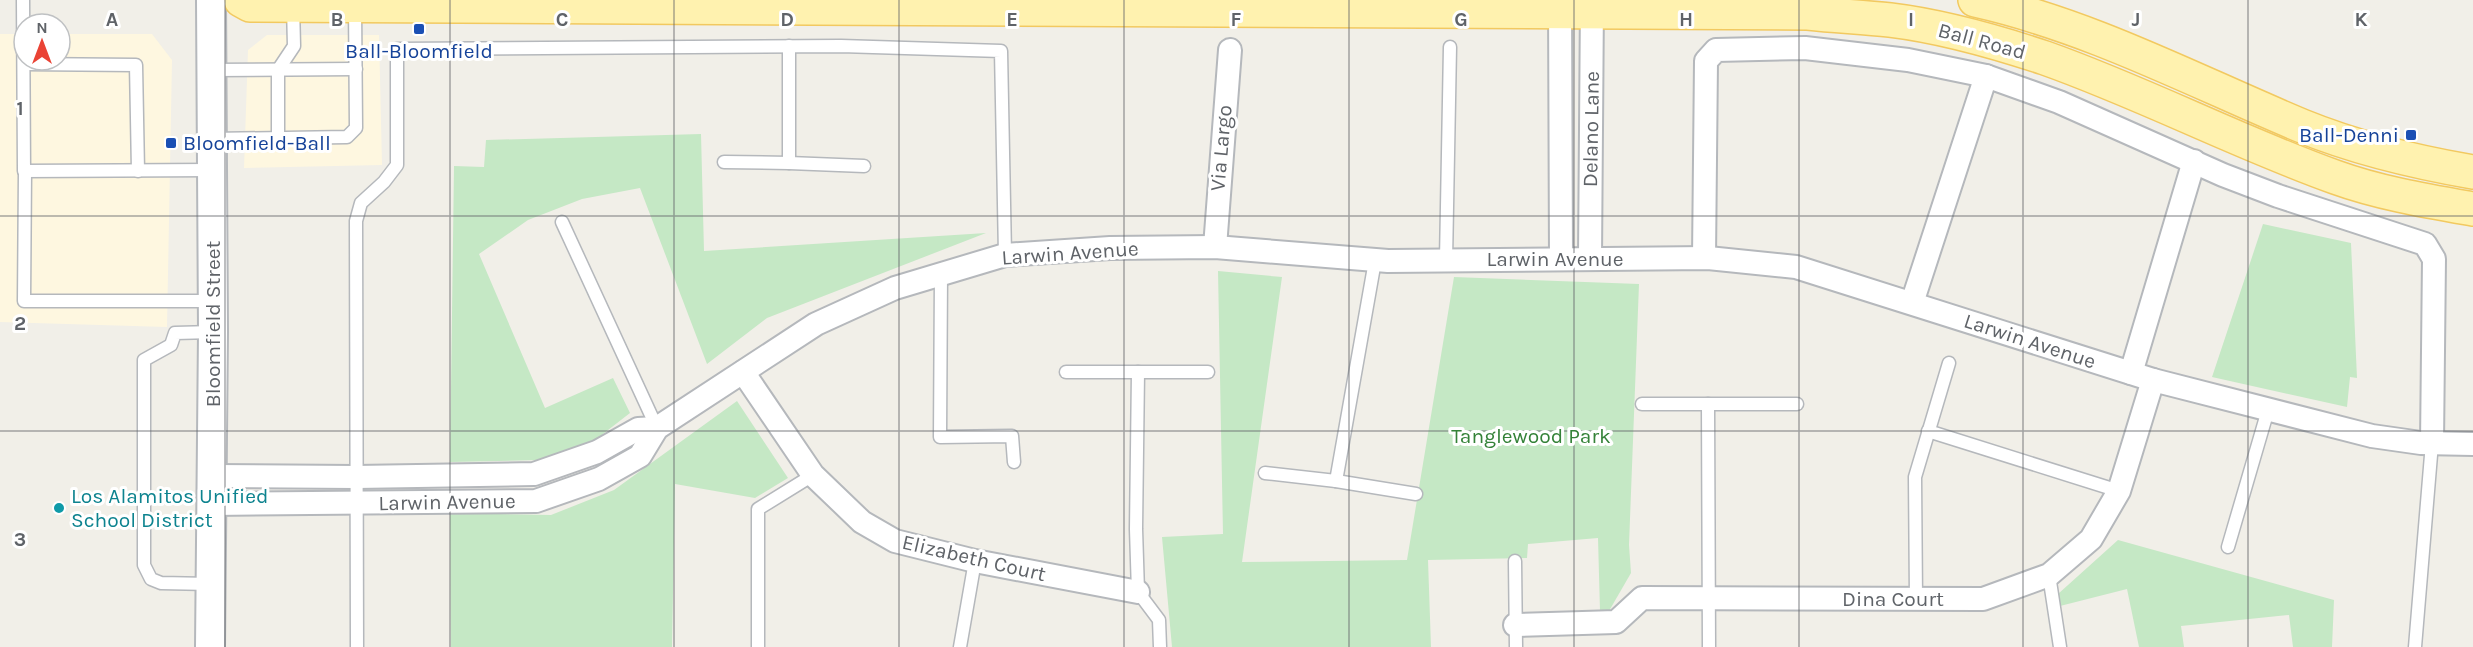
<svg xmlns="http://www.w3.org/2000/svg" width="2473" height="647" font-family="Karla,sans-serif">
  <rect width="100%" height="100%" fill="#f1efe8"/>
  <g fill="#fef7e0">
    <polygon points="0,34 24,34 24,60 60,60 60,34 152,34 172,60 167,327 0,322"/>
    <polygon points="267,35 379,35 382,165 244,168 248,50"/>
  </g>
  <g fill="#c5e8c5">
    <polygon points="701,134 704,251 986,233 767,318 707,364 640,188 582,199 528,220 479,254 545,408 613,378 630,413 590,444 540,460 450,462 454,166 484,167 486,140"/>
    <polygon points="2263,224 2351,243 2357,378 2350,377 2347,407 2212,377"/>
    <polygon points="1218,271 1282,277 1242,562 1407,560 1454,277 1639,284 1629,545 1631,573 1609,611 1600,611 1598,538 1528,544 1527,558 1428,560 1431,647 1172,647 1162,537 1223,534"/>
    <polygon points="737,401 788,478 755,498 675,484 672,647 451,647 450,513 551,515 614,490"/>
    <polygon points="2118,540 2334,600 2332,647 2293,647 2289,615 2181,626 2184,647 2139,647 2127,589 2060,606 2058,594"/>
  </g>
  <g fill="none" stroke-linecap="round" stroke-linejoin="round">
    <defs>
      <g id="service">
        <polyline points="23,0 24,171 213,170"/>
        <polyline points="24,64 136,65 138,171"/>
        <polyline points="212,70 356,69"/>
        <polyline points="278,138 278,70 294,46 293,6"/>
        <polyline points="212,139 347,137 356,128 355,6"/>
        <polyline points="724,162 789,163 789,46"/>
        <polyline points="789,163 864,166"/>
        <polyline points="25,171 24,301 213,301"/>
        <polyline points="562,222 657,428"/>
        <polyline points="1446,260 1450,47"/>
        <polyline points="1375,261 1336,481 1416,494"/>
        <polyline points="941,274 940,437 1012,436 1014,462"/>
        <polyline points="1066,372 1208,372"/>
        <polyline points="1138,372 1136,529 1138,592 1159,620 1160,647"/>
        <polyline points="1642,404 1797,404"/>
        <polyline points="1708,404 1709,647"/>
        <polyline points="1928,431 2119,491"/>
        <polyline points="1265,473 1336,481"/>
        <polyline points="2228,547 2268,410"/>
        <polyline points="1515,561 1516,647"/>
        <polyline points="2049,575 2060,647"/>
        <polyline points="210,584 161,583 151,579 144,565 144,360 171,345 175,333 213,332"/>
        <polyline points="1916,599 1915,477 1949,363"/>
        <polyline points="357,647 356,221 361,203 384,182 397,165 397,49 841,46 1001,51 1005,255"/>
        <polyline points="758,647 758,509 813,475"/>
        <polyline points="960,647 975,561"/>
        <polyline points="2415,647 2432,443"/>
      </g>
      <g id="minor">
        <polyline points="1560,0 1561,259"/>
        <polyline points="1215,247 1230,50"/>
        <polyline points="1704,258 1706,61 1716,50 1805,48 1908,60 1986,76 2059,102 2223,175 2278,196 2425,244 2434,259 2432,443"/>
        <polyline points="1590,259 1592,0"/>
        <polyline points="1912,303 1986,76"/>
        <polyline points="743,372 813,475 862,522 895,541 975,561 1138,592"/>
        <polyline points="2131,373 2194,161"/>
        <polyline points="213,476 356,477 534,474 597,452 638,429 657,428"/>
        <polyline points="212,504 536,501 599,479 640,456 657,428 816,324 895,288 1005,255 1110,248 1215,247 1388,261 1708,258 1796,267 2153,380 2372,436 2421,443 2473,444"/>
        <polyline points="1515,625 1616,622 1642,598 1983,599 2049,575 2091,539 2119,491 2153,380"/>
      </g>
      <polyline id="tertiary" points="210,647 213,332 211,0"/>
      <g id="primary">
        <path d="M241,0L250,5L1808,13C1836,16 1863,17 1890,20C1940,26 1997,42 2045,58C2144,93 2237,142 2335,177C2379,193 2427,201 2473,209"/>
        <path d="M1975,0C2091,26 2194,81 2302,126C2356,148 2415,162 2473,172"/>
      </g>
    </defs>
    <use href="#service" stroke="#b5b8bc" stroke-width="15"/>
    <use href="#minor" stroke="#b5b8bc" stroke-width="26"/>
    <use href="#tertiary" stroke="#b5b8bc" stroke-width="32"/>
    <use href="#primary" stroke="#f2c960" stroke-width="36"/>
    <use href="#service" stroke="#fff" stroke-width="12"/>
    <use href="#minor" stroke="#fff" stroke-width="22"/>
    <use href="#tertiary" stroke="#fff" stroke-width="28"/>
    <use href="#primary" stroke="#fff2af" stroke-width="33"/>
  </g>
  <path fill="none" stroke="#5f6368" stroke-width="1.5" stroke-opacity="0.55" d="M225,0V647M450,0V647M674,0V647M899,0V647M1124,0V647M1349,0V647M1574,0V647M1799,0V647M2023,0V647M2248,0V647M0,216H2473M0,431H2473"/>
  <g fill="#1a4fb4" stroke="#fff" stroke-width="2">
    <rect x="413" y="23" width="12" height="12" rx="3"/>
    <rect x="2405" y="129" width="12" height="12" rx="3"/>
    <rect x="165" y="137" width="12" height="12" rx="3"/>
  </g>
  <circle fill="#0f9aa8" stroke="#fff" stroke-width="2" cx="59" cy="508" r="6"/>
  <g text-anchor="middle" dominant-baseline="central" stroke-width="6" stroke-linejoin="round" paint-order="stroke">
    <g font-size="21" fill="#5f6368" stroke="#fff">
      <text transform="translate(1982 41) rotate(15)">Ball Road</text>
      <text transform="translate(1591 129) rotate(-89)">Delano Lane</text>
      <text transform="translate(1221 148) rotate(-85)">Via Largo</text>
      <text transform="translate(1070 253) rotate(-4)">Larwin Avenue</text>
      <text x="1555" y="259">Larwin Avenue</text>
      <text transform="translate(213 324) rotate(-90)">Bloomfield Street</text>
      <text transform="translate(2030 341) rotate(18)">Larwin Avenue</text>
      <text transform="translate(447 502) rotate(-1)">Larwin Avenue</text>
      <text transform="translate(974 558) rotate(13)">Elizabeth Court</text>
      <text x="1893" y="599">Dina Court</text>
    </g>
    <g font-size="21" fill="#164399" stroke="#fff">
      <text x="419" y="51">Ball-Bloomfield</text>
      <text x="2399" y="135" text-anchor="end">Ball-Denni</text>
      <text x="183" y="143" text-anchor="start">Bloomfield-Ball</text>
    </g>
    <g font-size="21" fill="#348238" stroke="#fff">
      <text x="1531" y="436">Tanglewood Park</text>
    </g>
    <g font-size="21" fill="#0d838f" stroke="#fff" text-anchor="start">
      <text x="71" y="496">Los Alamitos Unified<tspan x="71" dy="24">School District</tspan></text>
    </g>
  </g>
  <g font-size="20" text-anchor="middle" font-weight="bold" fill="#5f6368" stroke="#fff" stroke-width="6" stroke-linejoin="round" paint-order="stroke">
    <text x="112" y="26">A</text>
    <text x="337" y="26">B</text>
    <text x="562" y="26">C</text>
    <text x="787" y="26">D</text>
    <text x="1012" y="26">E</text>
    <text x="1236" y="26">F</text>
    <text x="1461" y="26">G</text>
    <text x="1686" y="26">H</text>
    <text x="1911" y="26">I</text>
    <text x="2136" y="26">J</text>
    <text x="2361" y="26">K</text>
    <text x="20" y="115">1</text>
    <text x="20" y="330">2</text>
    <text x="20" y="546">3</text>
  </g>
  <g transform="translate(42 42)"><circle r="28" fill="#ffffff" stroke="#bfc1c3" stroke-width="1.5"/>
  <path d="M0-4.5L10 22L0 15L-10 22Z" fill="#ea4335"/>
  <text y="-9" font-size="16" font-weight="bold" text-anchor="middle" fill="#5f6368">N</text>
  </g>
</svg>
